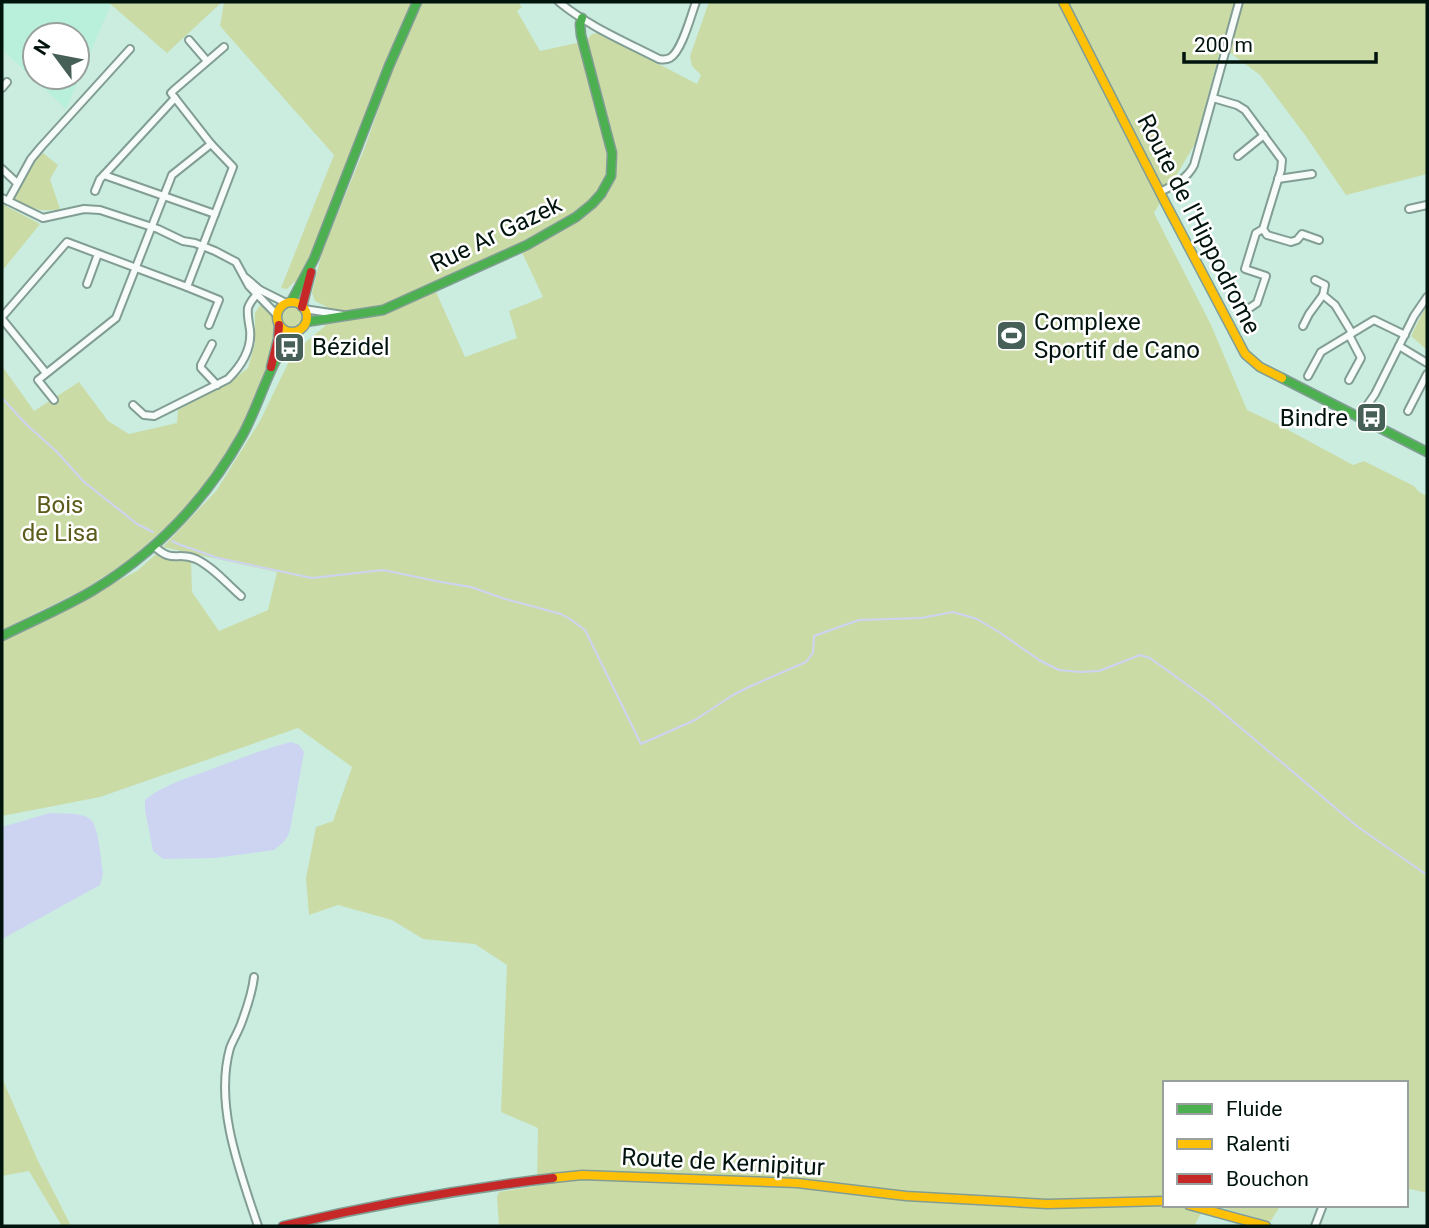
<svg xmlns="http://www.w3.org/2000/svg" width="1429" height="1228" font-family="Roboto,sans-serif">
  <rect width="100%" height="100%" fill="#caede0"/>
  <path fill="#b8f0dc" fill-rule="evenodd" d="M2,2H108L111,4L66,109L2,49ZM35,35H77V77H35Z"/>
  <g fill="#cbdba6" fill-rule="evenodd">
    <polygon points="108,2 222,2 167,53"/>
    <polygon points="224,2 413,2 392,47 304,274 301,273 297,283 294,282 287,289 281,288 334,155 220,26"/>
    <path d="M423,2H518L522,7L517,11L540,51L586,41L592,34L599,33L697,84L701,75L692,66L690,56L709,2H1427V174L1346,195L1305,135L1260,75L1221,46L1196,142L1154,213L1211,325L1247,410L1279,425L1353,465L1364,461L1414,486L1419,492L1427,496V1193L1406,1188V1083H1165V1205H1206L1194,1226H499L497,1197L499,1192L537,1186L538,1128L501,1112L507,965L475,944L423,939L392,920L338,905L309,915L306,878L316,827L333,821L352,767L298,728L100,797L2,816V640L137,571L156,554L167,559L191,561L192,592L219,631L268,610L277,572L163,547L216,491L260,421L293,353L325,326L327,307L315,301L312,293L322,252L365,147L394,65ZM518,244L543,297L509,311L517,338L465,357L432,283Z"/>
    <path d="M43,153L58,165L50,179L60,209C40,213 33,208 15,200L14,198L34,161Z"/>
    <polygon points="2,204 40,224 2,271"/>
    <polygon points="261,304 272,315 276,332 268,364 242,427 220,467 185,510 128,561 83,590 2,630 2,366 34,411 79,382 108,421 129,434 177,423 178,410 234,379 248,368 255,343 255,313"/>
    <polygon points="1427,304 1427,350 1411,336"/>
    <circle cx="292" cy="317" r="10"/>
    <polygon points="2,1078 38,1161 71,1226 62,1226 29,1171 2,1176"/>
    <polygon points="1214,1205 1281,1205 1270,1222"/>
  </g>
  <g fill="#cdd4f2">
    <path d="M291,742L299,745L304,752L290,830C287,840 282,844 274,850L215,858L163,859L153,851L145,810V800C163,785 187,778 209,770C236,760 263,749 291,742Z"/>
    <path d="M50,813C61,814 81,812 90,819C99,825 101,862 103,874L100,885L2,939V827Z"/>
  </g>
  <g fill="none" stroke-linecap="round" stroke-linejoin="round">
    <g stroke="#cdd4f2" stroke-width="2">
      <polyline points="2,398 26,424 58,453 83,481 137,524 153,532"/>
      <polyline points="172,541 178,544 218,558 312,578 383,570 441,582 471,587 505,599 561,614 570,619 585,630 641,744 695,720 733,695 751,686 806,662 813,653 814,636 859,620 921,618 953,612 977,619 999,632 1039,660 1059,670 1080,672 1099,671 1140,655 1150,658 1208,700 1358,827 1427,875"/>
    </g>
    <defs>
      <g id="street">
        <path d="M559,2C588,26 626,42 659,59C664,60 666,60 670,58C682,51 691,15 696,2"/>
        <polyline points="189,40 207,61"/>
        <polyline points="2,88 7,82"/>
        <polyline points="1213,98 1237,105 1245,110 1282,160 1281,170 1263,229 1256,233 1245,269 1266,276 1257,303 1248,309"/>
        <polyline points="1238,156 1264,135"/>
        <polyline points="2,169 17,183"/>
        <polyline points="1278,179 1312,174"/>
        <polyline points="95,191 100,179 104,175"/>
        <path d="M1160,192C1174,185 1187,179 1194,165L1239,2"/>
        <polyline points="2,198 43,218 84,209 100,210 158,229 183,241 195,243 215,251 236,262 249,286 277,315"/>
        <polyline points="8,201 31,159 41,147 130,49"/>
        <polyline points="1409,209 1427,205"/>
        <polyline points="215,214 104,175 175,98 171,93 174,90 224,47"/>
        <polyline points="1263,229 1267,235 1291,242 1297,240 1302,234 1319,240"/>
        <polyline points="246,278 260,290 286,303"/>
        <polyline points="1315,280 1325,285 1323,295 1335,305 1352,333"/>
        <polyline points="87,284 98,254"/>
        <polyline points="187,287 219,300 209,325"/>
        <polyline points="304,309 343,315"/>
        <polyline points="2,317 67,242 187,287 233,167 211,144 175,98"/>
        <polyline points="2,319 46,373"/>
        <polyline points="1303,326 1309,314 1323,295"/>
        <polyline points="1349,335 1361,358 1349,380"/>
        <polyline points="212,344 201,365 201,368 217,385"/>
        <polyline points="1399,346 1427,363"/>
        <polyline points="1308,376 1321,352 1374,320 1405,335"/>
        <polyline points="54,400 38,380 116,318 172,175 211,144"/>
        <path d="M133,405L144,415L154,416L228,379C241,366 252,349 250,330C249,323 247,315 248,308C250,301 256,296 260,290"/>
        <polyline points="1408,411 1427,374"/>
        <polyline points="1359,417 1375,394 1414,316 1427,297"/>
        <path d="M154,546C173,564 176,551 196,559C213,567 227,584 241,596"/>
        <path d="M254,977C252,994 247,1008 241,1024C238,1032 233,1040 230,1048C214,1105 240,1172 258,1226"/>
        <polyline points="1315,1226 1323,1205"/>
      </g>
      <g id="fast">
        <polyline points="291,302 314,259 389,66 417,2"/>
        <polyline points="306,322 383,310 527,245 576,217 592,204 601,194 611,176 612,153 581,35 580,24 582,18"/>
        <polyline points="1282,378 1427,452"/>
        <path d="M2,636C32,621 63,608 92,591C155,553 206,500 242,436C261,402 269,361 295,332"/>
      </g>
      <g id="slow">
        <polyline points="1063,2 1166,204 1245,354 1260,367 1282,378"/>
        <circle cx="292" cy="317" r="15"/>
        <polyline points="553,1178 582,1175 797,1183 906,1196 1047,1204 1165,1201"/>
        <polyline points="1189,1205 1266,1226"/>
      </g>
      <g id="jam">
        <polyline points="302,307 311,272"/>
        <polyline points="271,367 278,339 279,325"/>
        <path d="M283,1226C372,1205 462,1189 553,1178"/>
      </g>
    </defs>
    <use href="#street" stroke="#829e94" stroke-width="10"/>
    <use href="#fast" stroke="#829e94" stroke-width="11"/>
    <use href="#slow" stroke="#829e94" stroke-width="11"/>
    <use href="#jam" stroke="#829e94" stroke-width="11"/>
    <use href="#street" stroke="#f7fcfa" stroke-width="6"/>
    <use href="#fast" stroke="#4caf50" stroke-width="8"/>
    <use href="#slow" stroke="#ffc107" stroke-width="8"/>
    <use href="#jam" stroke="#c62828" stroke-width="8"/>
  </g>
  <defs>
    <symbol id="stadium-square" viewBox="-11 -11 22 22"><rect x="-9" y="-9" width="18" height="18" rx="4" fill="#476057" stroke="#fff"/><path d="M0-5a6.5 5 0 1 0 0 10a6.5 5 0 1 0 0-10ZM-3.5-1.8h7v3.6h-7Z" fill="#fff"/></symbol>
    <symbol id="bus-square" viewBox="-11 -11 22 22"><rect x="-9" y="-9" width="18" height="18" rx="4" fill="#476057" stroke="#fff"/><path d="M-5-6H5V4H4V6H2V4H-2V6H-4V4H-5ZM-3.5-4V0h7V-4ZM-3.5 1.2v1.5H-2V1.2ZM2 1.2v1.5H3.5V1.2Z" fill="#fff"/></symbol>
  </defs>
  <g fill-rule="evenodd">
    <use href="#stadium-square" x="994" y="318" width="35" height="35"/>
    <use href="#bus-square" x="272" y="330" width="35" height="35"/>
    <use href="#bus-square" x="1354" y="400" width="35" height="35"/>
  </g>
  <g text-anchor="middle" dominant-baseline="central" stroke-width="5" stroke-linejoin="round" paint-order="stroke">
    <g font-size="24" fill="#00140d" stroke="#fff">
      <text transform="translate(1199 224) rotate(63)">Route de l'Hippodrome</text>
      <text transform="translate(496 234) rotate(-26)">Rue Ar Gazek</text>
      <text transform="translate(723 1162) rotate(3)">Route de Kernipitur</text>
    </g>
    <g font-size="24" fill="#00140d" stroke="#fff" text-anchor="start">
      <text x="1034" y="322">Complexe<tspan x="1034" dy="28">Sportif de Cano</tspan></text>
      <text x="312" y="347">Bézidel</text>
      <text x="1348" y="418" text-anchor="end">Bindre</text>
    </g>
    <g font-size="24" fill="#5b5b1b" stroke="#fff">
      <text x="60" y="505">Bois<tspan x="60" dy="28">de Lisa</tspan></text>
    </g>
  </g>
  <rect width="1429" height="1228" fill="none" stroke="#00140d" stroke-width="7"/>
  <rect x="1163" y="1081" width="245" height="126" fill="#ffffff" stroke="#99a19e" stroke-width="2"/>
  <rect x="1177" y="1104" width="35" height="10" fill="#4caf50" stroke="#99a19e" stroke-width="2"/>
  <text x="1226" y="1116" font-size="21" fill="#00140d">Fluide</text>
  <rect x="1177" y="1139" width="35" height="10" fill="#ffc107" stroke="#99a19e" stroke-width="2"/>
  <text x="1226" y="1151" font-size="21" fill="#00140d">Ralenti</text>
  <rect x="1177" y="1174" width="35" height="10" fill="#c62828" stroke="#99a19e" stroke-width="2"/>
  <text x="1226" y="1186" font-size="21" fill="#00140d">Bouchon</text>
  <g transform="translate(56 56) rotate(302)"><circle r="33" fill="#ffffff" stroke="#99a19e" stroke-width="2"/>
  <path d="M0-5L12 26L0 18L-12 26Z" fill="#476057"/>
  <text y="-10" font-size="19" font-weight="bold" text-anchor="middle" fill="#00140d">N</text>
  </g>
  <path d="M1184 52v10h192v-10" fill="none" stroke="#00140d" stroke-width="3.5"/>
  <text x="1194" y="52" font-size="21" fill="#00140d" stroke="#ffffff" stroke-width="5" paint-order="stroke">200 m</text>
</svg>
